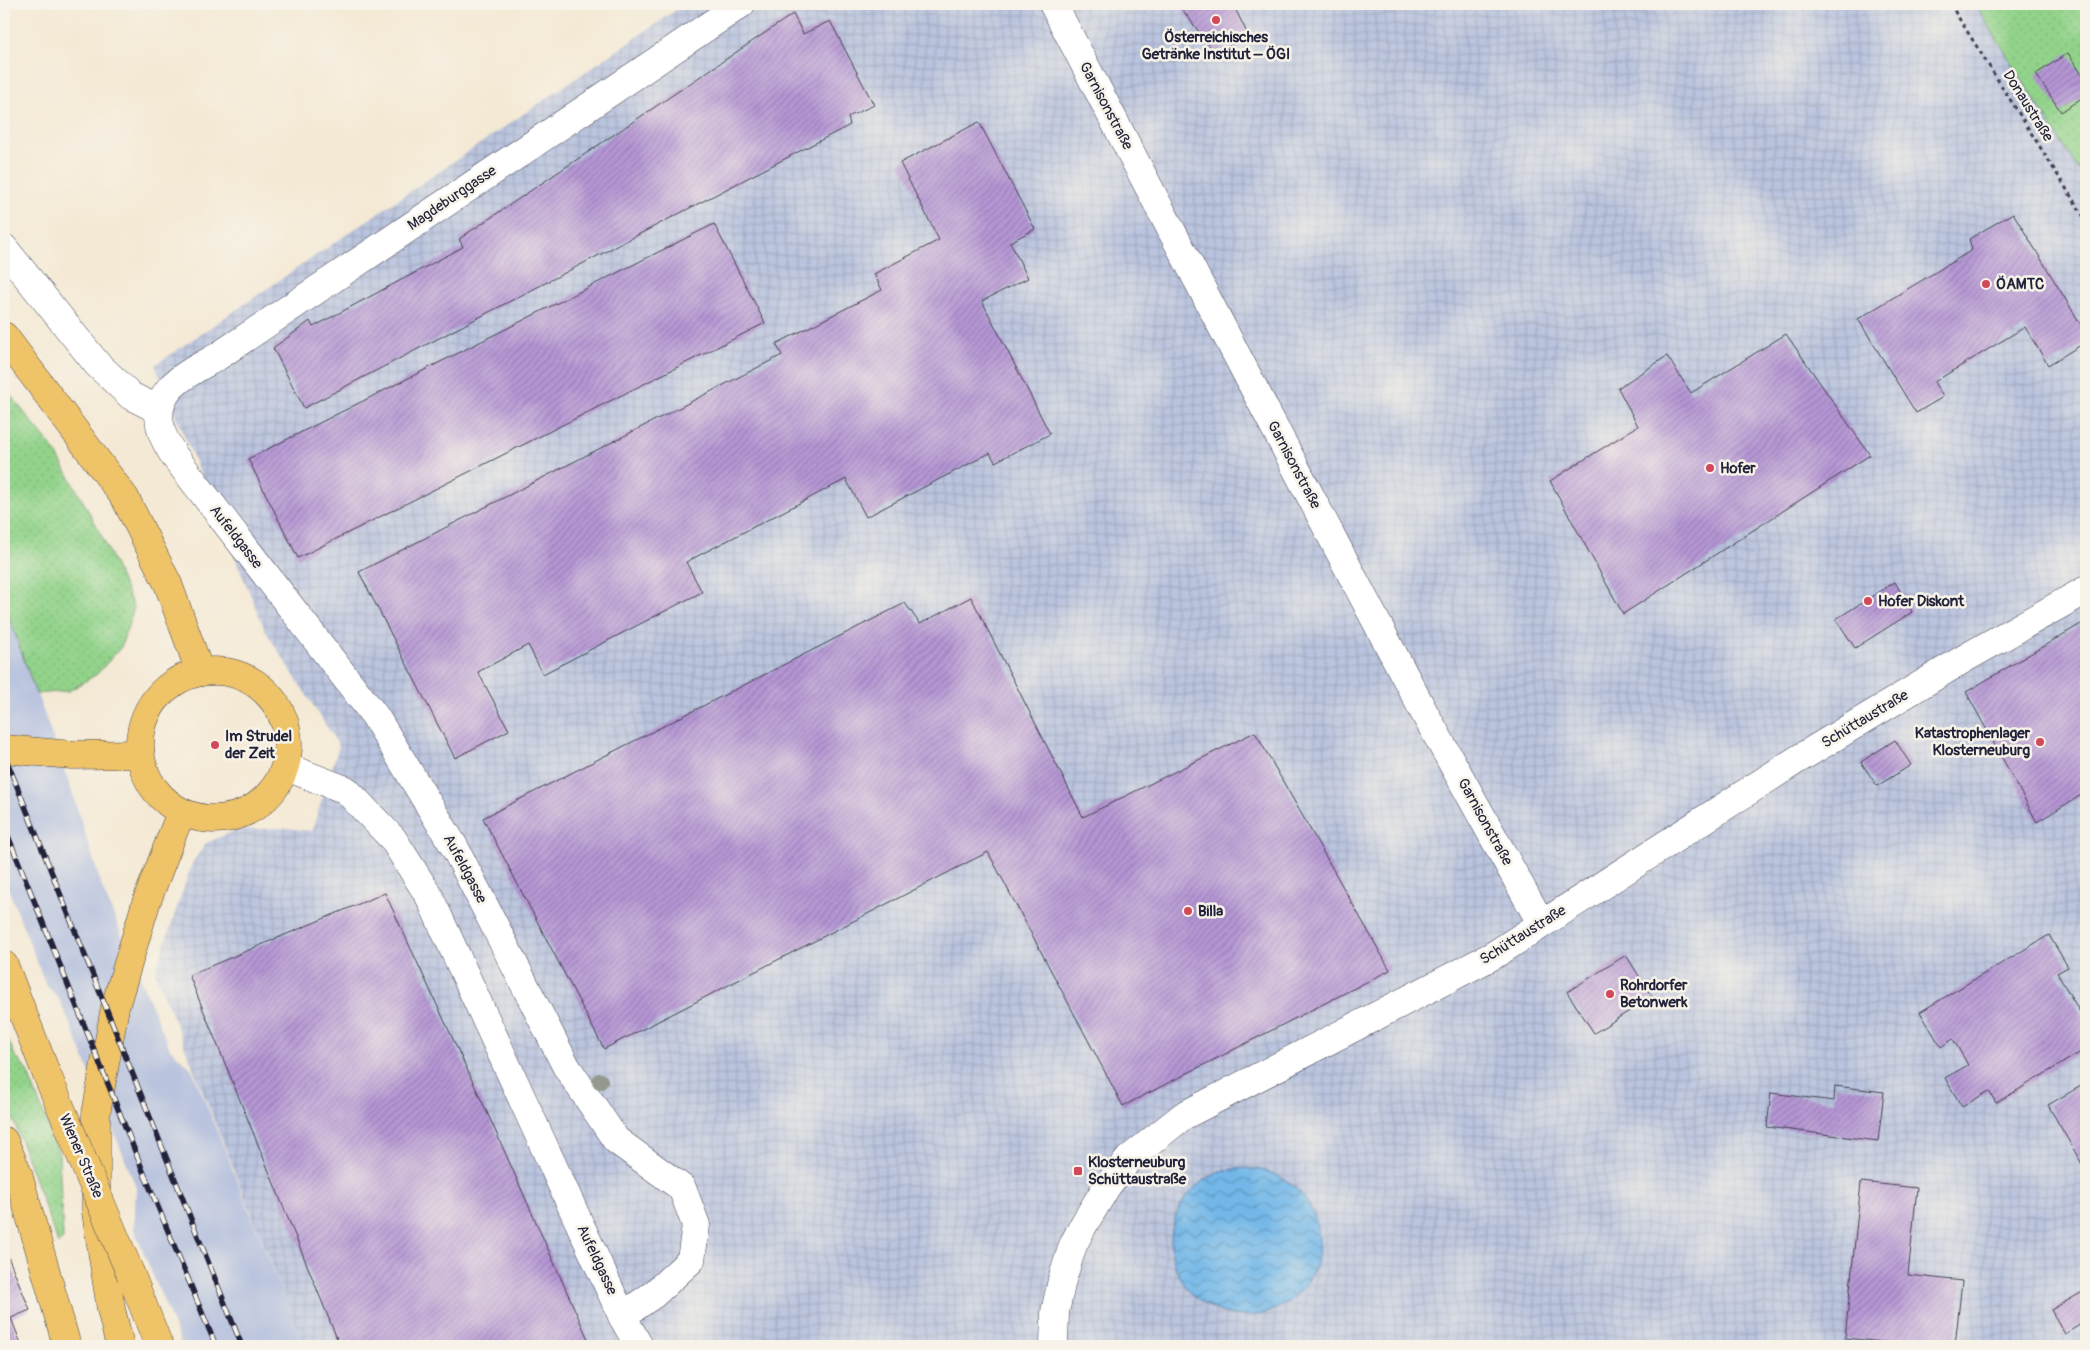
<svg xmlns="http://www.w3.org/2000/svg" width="2090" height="1350" font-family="Pangolin,sans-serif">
  <defs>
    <pattern id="industrial-grid" width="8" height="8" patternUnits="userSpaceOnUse" patternTransform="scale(1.25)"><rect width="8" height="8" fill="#bac4de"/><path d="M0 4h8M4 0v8" fill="none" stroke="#a0a8bf"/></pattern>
    <pattern id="grass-dots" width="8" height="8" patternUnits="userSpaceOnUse" patternTransform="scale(1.25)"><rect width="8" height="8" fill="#92d38a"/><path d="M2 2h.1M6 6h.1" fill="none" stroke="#7eb578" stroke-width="1.8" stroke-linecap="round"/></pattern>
    <pattern id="water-waves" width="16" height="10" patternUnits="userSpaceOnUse" patternTransform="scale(1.25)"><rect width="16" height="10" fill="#72b7e8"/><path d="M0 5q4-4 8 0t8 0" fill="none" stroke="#5d94bd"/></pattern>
    <pattern id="building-hatch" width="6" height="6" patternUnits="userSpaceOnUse" patternTransform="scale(1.25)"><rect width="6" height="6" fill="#b697d5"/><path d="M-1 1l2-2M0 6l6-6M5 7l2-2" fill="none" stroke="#947bae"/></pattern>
  </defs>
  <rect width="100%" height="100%" fill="#f7f3e8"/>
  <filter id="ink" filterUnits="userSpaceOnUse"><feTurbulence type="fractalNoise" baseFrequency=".02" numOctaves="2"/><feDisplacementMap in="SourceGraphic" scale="10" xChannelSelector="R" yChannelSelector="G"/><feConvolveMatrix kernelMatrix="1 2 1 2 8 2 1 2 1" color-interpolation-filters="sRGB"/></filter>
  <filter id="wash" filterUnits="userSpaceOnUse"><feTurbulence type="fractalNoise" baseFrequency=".0096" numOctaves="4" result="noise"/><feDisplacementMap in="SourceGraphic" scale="20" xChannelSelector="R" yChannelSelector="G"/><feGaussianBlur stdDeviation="1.12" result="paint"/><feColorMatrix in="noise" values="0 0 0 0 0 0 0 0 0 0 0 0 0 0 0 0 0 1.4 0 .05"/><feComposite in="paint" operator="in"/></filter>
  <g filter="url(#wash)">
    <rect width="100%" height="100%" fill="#f4e9d4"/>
    <polygon fill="url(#industrial-grid)" points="685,4 1975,4 2086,182 2086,1346 304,1346 155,972 192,863 206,843 237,830 285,828 312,831 339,746 265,630 155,365"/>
    <polygon fill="#bac4de" points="4,602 69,783 103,890 170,1049 192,1069 304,1346 182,1346 134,1229 136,1187 76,1038 58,997 46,985 4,878"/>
    <g fill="url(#grass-dots)" stroke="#5a7a62">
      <polygon points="1975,4 2086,4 2086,182"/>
      <polygon points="4,387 55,451 99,530 134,608 121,647 97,674 69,691 36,694 4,602"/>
      <polygon points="4,1028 14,1054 27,1071 59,1154 63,1239 58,1244 4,1094"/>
    </g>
    <circle fill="url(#water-waves)" stroke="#4a6c92" cx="1245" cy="1242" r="74"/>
    <g id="blocks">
      <g fill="url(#building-hatch)">
        <polygon points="1178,4 1233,4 1249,37 1215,53"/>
        <polygon points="793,14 803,34 830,21 874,105 848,117 850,125 304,408 273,348 310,321 313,327 463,247 459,239"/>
        <polygon points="2068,53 2086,81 2086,95 2061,112 2036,74"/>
        <polygon points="979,122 1035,229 1010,242 1028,278 982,301 1050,434 995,462 990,453 866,517 846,479 686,562 702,592 543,674 528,645 478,672 509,730 455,758 359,572 782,355 776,344 882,290 874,274 939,240 900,163"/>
        <polygon points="2013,213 2086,333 2086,342 2048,365 2025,327 1934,382 1943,397 1916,413 1858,319 1972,250 1969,239"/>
        <polygon points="714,224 765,323 298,558 248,459"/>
        <polygon points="1786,334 1870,455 1623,614 1550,481 1638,426 1618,388 1667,356 1691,393"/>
        <polygon points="1895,582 1912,612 1855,648 1836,619"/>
        <polygon points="971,597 1083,817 1255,732 1390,970 1123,1106 988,852 604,1049 483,818 905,603 920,624"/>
        <polygon points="2086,621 2086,792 2037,822 1966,692"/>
        <polygon points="1895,740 1911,765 1877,786 1861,762"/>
        <polygon points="385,893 491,1121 591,1346 340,1346 189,975"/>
        <polygon points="2049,935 2068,967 2057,973 2086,1022 2086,1049 1996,1103 1989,1091 1962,1107 1945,1078 1968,1065 1953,1039 1941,1047 1920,1012"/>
        <polygon points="1626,955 1652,997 1594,1033 1567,992"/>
        <polygon points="2086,1083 2086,1171 2048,1105"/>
        <polygon points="1835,1086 1884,1092 1878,1141 1767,1127 1771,1093 1834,1101"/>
        <polygon points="1861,1182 1917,1188 1908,1275 1962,1281 1955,1346 1921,1346 1845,1338"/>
        <polygon points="4,1247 30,1310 11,1318 22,1346 4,1346"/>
        <polygon points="2086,1290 2086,1321 2065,1334 2051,1310"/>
      </g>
    </g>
  </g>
  <g filter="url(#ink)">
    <use href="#blocks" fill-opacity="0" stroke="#424052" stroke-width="1"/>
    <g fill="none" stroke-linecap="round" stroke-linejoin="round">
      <defs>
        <g id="minor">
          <polyline points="1053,4 1359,589 1425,714 1541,923"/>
          <polyline points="4,248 97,364 131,396 159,410"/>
          <polyline points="286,767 346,790 393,839 429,896 622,1316 639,1346"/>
          <path d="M622,1316L654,1294L691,1260L696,1225L682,1188L616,1140L566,1066L455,848L375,716L175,457C170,449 163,439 161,429C150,389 189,373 217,357L741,4"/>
          <polyline points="1054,1346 1055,1312 1062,1280 1073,1245 1084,1224 1107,1186 1129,1159 1183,1116 1494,955 1795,761 1967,657 2086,590"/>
        </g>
        <g id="major">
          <polyline points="4,336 125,498 168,584 200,672"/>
          <circle cx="214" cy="745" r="74"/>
          <polyline points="4,749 72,755 140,754"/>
          <polyline points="4,965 45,1070"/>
          <polyline points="4,1141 18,1174 67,1346"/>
          <polyline points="131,1275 159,1346"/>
          <polyline points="120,1346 111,1309 96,1212 96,1114 115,1007 146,903 181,812"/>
        </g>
      </defs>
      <use href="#minor" stroke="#424052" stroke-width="29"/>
      <use href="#major" stroke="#424052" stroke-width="29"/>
      <polyline stroke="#424052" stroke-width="3" stroke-dasharray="4 4" stroke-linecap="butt" points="1950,4 2086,220"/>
      <use href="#minor" stroke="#fff" stroke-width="28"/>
      <use href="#major" stroke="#efc469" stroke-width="28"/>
      <defs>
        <g id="rail">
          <polyline points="4,754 242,1346"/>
          <polyline points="4,826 143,1171 216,1346"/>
        </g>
      </defs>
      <use href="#rail" stroke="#22223b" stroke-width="5.5"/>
      <use href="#rail" stroke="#f7f3e8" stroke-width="4" stroke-dasharray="11" stroke-linecap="butt"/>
      <defs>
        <polyline id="major-bridge" points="45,1070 131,1275"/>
      </defs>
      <use href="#major-bridge" stroke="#424052" stroke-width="29" stroke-linecap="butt"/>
      <use href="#major-bridge" stroke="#efc469" stroke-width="28"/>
    </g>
    <circle fill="#93998d" cx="600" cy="1081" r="8"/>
  </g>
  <g fill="#d1495b" stroke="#f7f3e8" stroke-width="2">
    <circle cx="1216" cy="20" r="5"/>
    <circle cx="1986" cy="284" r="5"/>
    <circle cx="1710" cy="468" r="5"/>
    <circle cx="1868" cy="601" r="5"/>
    <circle cx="2040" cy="742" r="5"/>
    <circle cx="215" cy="745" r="5"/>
    <circle cx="1188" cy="911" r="5"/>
    <circle cx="1610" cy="994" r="5"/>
    <rect x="1073" y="1166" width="10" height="10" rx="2.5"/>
  </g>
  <g text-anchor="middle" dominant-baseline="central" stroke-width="5" stroke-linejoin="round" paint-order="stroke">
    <g font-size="15" font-weight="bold" fill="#22223b" stroke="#f7f3e8" text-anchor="start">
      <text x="1216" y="37" text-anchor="middle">Österreichisches<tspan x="1216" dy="17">Getränke Institut – ÖGI</tspan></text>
      <text x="1996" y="284">ÖAMTC</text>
      <text x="1720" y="468">Hofer</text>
      <text x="1878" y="601">Hofer Diskont</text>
      <text x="2030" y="733" text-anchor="end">Katastrophenlager<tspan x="2030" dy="17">Klosterneuburg</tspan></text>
      <text x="225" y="736">Im Strudel<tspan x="225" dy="17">der Zeit</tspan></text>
      <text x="1198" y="911">Billa</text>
      <text x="1620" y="985">Rohrdorfer<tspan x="1620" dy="17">Betonwerk</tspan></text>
      <text x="1088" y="1162">Klosterneuburg<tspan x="1088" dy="17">Schüttaustraße</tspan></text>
    </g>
    <g font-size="15" fill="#22223b" stroke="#f7f3e8">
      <text transform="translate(1106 106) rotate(62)">Garnisonstraße</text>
      <text transform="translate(2028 106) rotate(58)">Donaustraße</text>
      <text transform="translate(452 198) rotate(-34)">Magdeburggasse</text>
      <text transform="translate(1294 465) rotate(62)">Garnisonstraße</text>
      <text transform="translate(236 537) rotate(52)">Aufeldgasse</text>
      <text transform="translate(1865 719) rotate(-31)">Schüttaustraße</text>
      <text transform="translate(1485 822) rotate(61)">Garnisonstraße</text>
      <text transform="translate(465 869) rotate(62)">Aufeldgasse</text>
      <text transform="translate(1523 935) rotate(-32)">Schüttaustraße</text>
      <text transform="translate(81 1156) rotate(67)">Wiener Straße</text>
      <text transform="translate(597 1260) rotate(65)">Aufeldgasse</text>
    </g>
  </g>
  <rect width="2090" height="1350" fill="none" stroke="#f7f3e8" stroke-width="20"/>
</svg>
